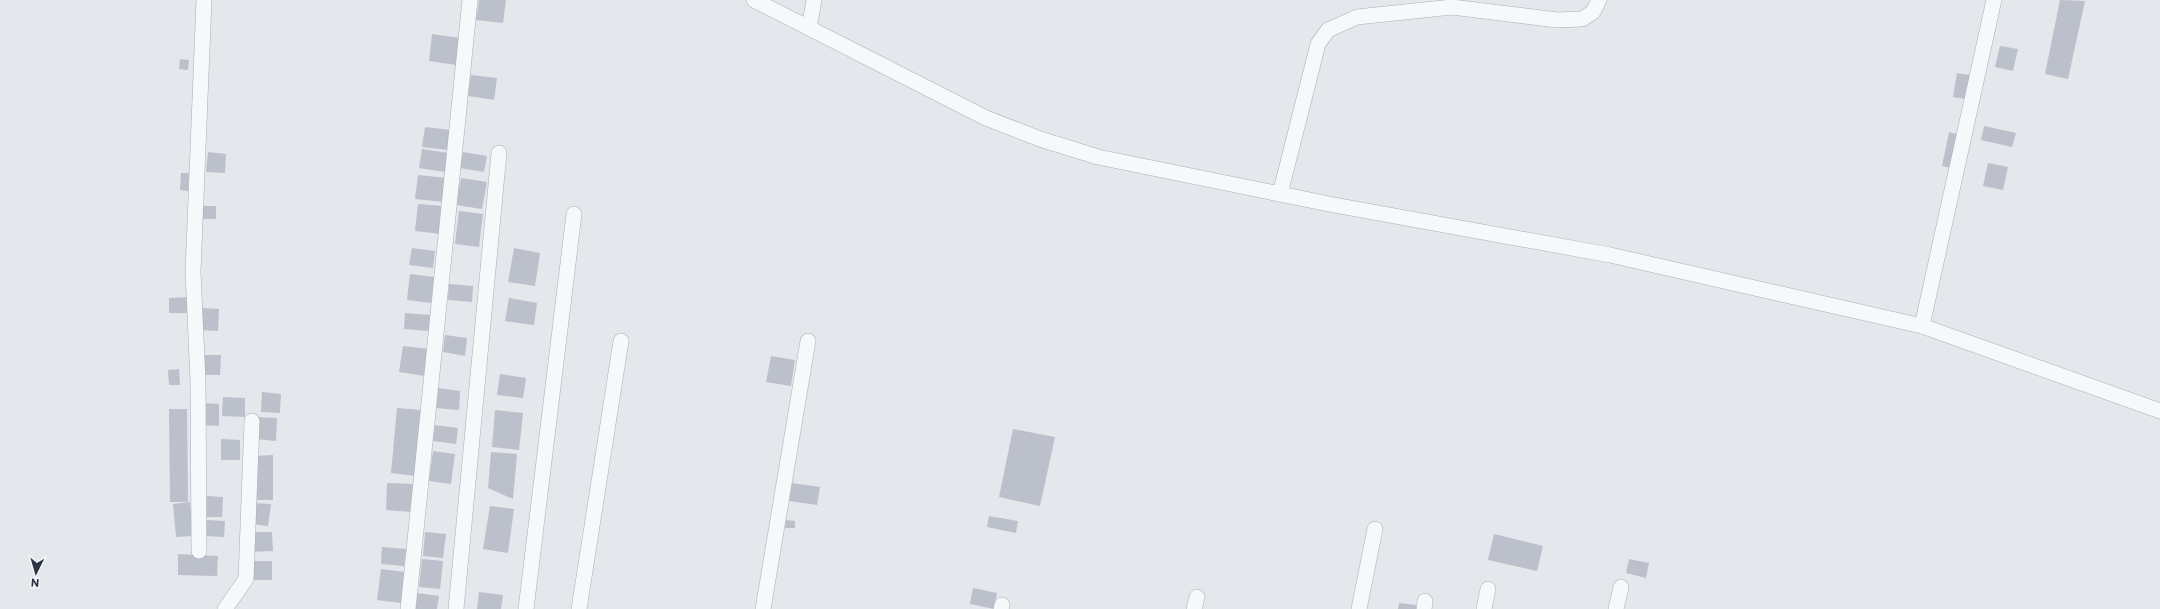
<svg xmlns="http://www.w3.org/2000/svg" width="2160" height="609" font-family="Commissioner,sans-serif">
  <rect width="100%" height="100%" fill="#e4e7ec"/>
  <g fill="#bbc0ca">
    <polygon points="479,0 506,0 503,23 476,20"/>
    <polygon points="2060,0 2085,1 2068,79 2045,74"/>
    <polygon points="432,34 460,38 456,65 429,61"/>
    <polygon points="2000,46 2018,49 2013,71 1995,67"/>
    <polygon points="180,59 189,60 188,70 179,69"/>
    <polygon points="1957,73 1975,76 1971,100 1953,97"/>
    <polygon points="471,75 497,78 494,100 468,96"/>
    <polygon points="1984,126 2016,133 2012,147 1981,140"/>
    <polygon points="425,127 450,130 448,150 422,147"/>
    <polygon points="1949,132 1963,136 1956,169 1942,166"/>
    <polygon points="422,149 448,153 445,172 419,168"/>
    <polygon points="208,152 226,154 225,173 206,172"/>
    <polygon points="463,152 487,156 484,172 460,168"/>
    <polygon points="1988,163 2008,167 2003,190 1983,186"/>
    <polygon points="181,173 189,173 188,191 180,190"/>
    <polygon points="418,175 447,178 444,202 415,199"/>
    <polygon points="461,178 487,182 482,209 456,205"/>
    <polygon points="418,204 444,206 441,234 415,231"/>
    <rect x="199" y="206" width="17" height="13"/>
    <polygon points="459,211 483,214 479,247 455,244"/>
    <polygon points="412,248 435,251 433,268 409,265"/>
    <polygon points="514,248 540,253 535,286 508,282"/>
    <polygon points="410,274 434,277 431,303 407,300"/>
    <polygon points="449,284 473,286 472,302 448,300"/>
    <polygon points="188,297 189,313 169,313 169,298"/>
    <polygon points="509,298 537,303 534,325 505,321"/>
    <polygon points="202,308 219,309 218,331 201,330"/>
    <polygon points="405,313 430,315 429,331 404,329"/>
    <polygon points="445,335 467,338 465,356 443,352"/>
    <polygon points="403,346 429,349 425,376 399,372"/>
    <polygon points="204,355 221,355 220,375 203,375"/>
    <polygon points="771,356 795,360 791,386 766,382"/>
    <polygon points="179,369 180,385 169,385 168,370"/>
    <polygon points="500,374 526,378 523,398 497,395"/>
    <polygon points="438,388 460,391 459,410 436,408"/>
    <polygon points="262,392 281,394 280,413 261,412"/>
    <polygon points="223,397 245,398 245,417 222,416"/>
    <polygon points="202,403 219,404 219,426 201,425"/>
    <polygon points="397,408 421,410 415,476 391,473"/>
    <polygon points="169,409 187,409 188,502 170,502"/>
    <polygon points="495,410 523,413 519,450 492,447"/>
    <polygon points="257,417 277,418 276,441 255,439"/>
    <polygon points="435,425 458,428 456,444 433,441"/>
    <polygon points="1013,429 1055,437 1040,506 999,497"/>
    <polygon points="221,439 240,440 240,460 221,460"/>
    <polygon points="433,451 455,454 451,484 429,481"/>
    <polygon points="491,452 517,454 513,499 488,488"/>
    <polygon points="273,455 273,500 255,500 254,456"/>
    <polygon points="387,483 414,484 412,512 386,510"/>
    <polygon points="792,483 820,487 817,505 789,501"/>
    <polygon points="207,496 223,497 222,517 206,517"/>
    <polygon points="190,502 193,536 176,537 173,504"/>
    <polygon points="254,503 271,504 268,526 251,524"/>
    <polygon points="490,506 514,509 508,553 483,549"/>
    <polygon points="989,516 1018,521 1016,533 987,527"/>
    <polygon points="206,520 225,521 224,537 205,536"/>
    <polygon points="786,520 795,521 795,528 785,528"/>
    <polygon points="251,532 272,532 273,551 251,552"/>
    <polygon points="425,532 446,534 443,558 423,556"/>
    <polygon points="1494,534 1543,546 1537,571 1488,560"/>
    <polygon points="382,547 406,549 404,566 381,564"/>
    <polygon points="178,554 218,556 217,576 178,575"/>
    <polygon points="422,559 443,561 440,589 419,587"/>
    <polygon points="1629,559 1649,563 1646,578 1626,573"/>
    <rect x="251" y="561" width="21" height="19"/>
    <polygon points="381,569 405,572 401,603 377,600"/>
    <polygon points="973,588 997,593 994,609 970,604"/>
    <polygon points="479,592 503,595 501,609 477,609"/>
    <polygon points="417,593 439,596 437,609 415,609"/>
    <polygon points="1399,603 1416,605 1416,609 1398,609"/>
  </g>
  <g fill="none" stroke-linecap="round" stroke-linejoin="round">
    <defs>
      <g id="street">
        <polyline points="754,0 986,118 1040,139 1098,157 1334,205 1610,255 1922,326 2160,411"/>
        <polyline points="809,28 814,0"/>
        <polyline points="1280,194 1318,44 1328,30 1357,17 1452,7 1557,20 1582,19 1593,12 1599,0"/>
        <polyline points="1922,326 1994,0"/>
        <polyline points="199,551 198,381 193,272 204,0"/>
        <polyline points="225,609 246,579 252,421"/>
        <polyline points="408,609 470,0"/>
        <polyline points="456,609 499,153"/>
        <polyline points="526,609 574,214"/>
        <polyline points="579,609 621,341"/>
        <polyline points="763,609 808,341"/>
        <polyline points="1001,609 1002,605"/>
        <polyline points="1194,609 1197,597"/>
        <polyline points="1359,609 1375,529"/>
        <polyline points="1424,609 1425,601"/>
        <polyline points="1484,609 1488,589"/>
        <polyline points="1616,609 1621,587"/>
      </g>
    </defs>
    <use href="#street" stroke="#a9aeb7" stroke-width="16"/>
    <use href="#street" stroke="#f7f8fa" stroke-width="15"/>
  </g>
  <g transform="translate(36 573) rotate(185)" stroke="#f4f6f9" stroke-width="3" paint-order="stroke">
  <path d="M0-3L7 15L0 10L-7 15Z" fill="#2b3445"/>
  <text y="-6" font-size="11" font-weight="bold" text-anchor="middle" fill="#2b3445">N</text>
  </g>
</svg>
